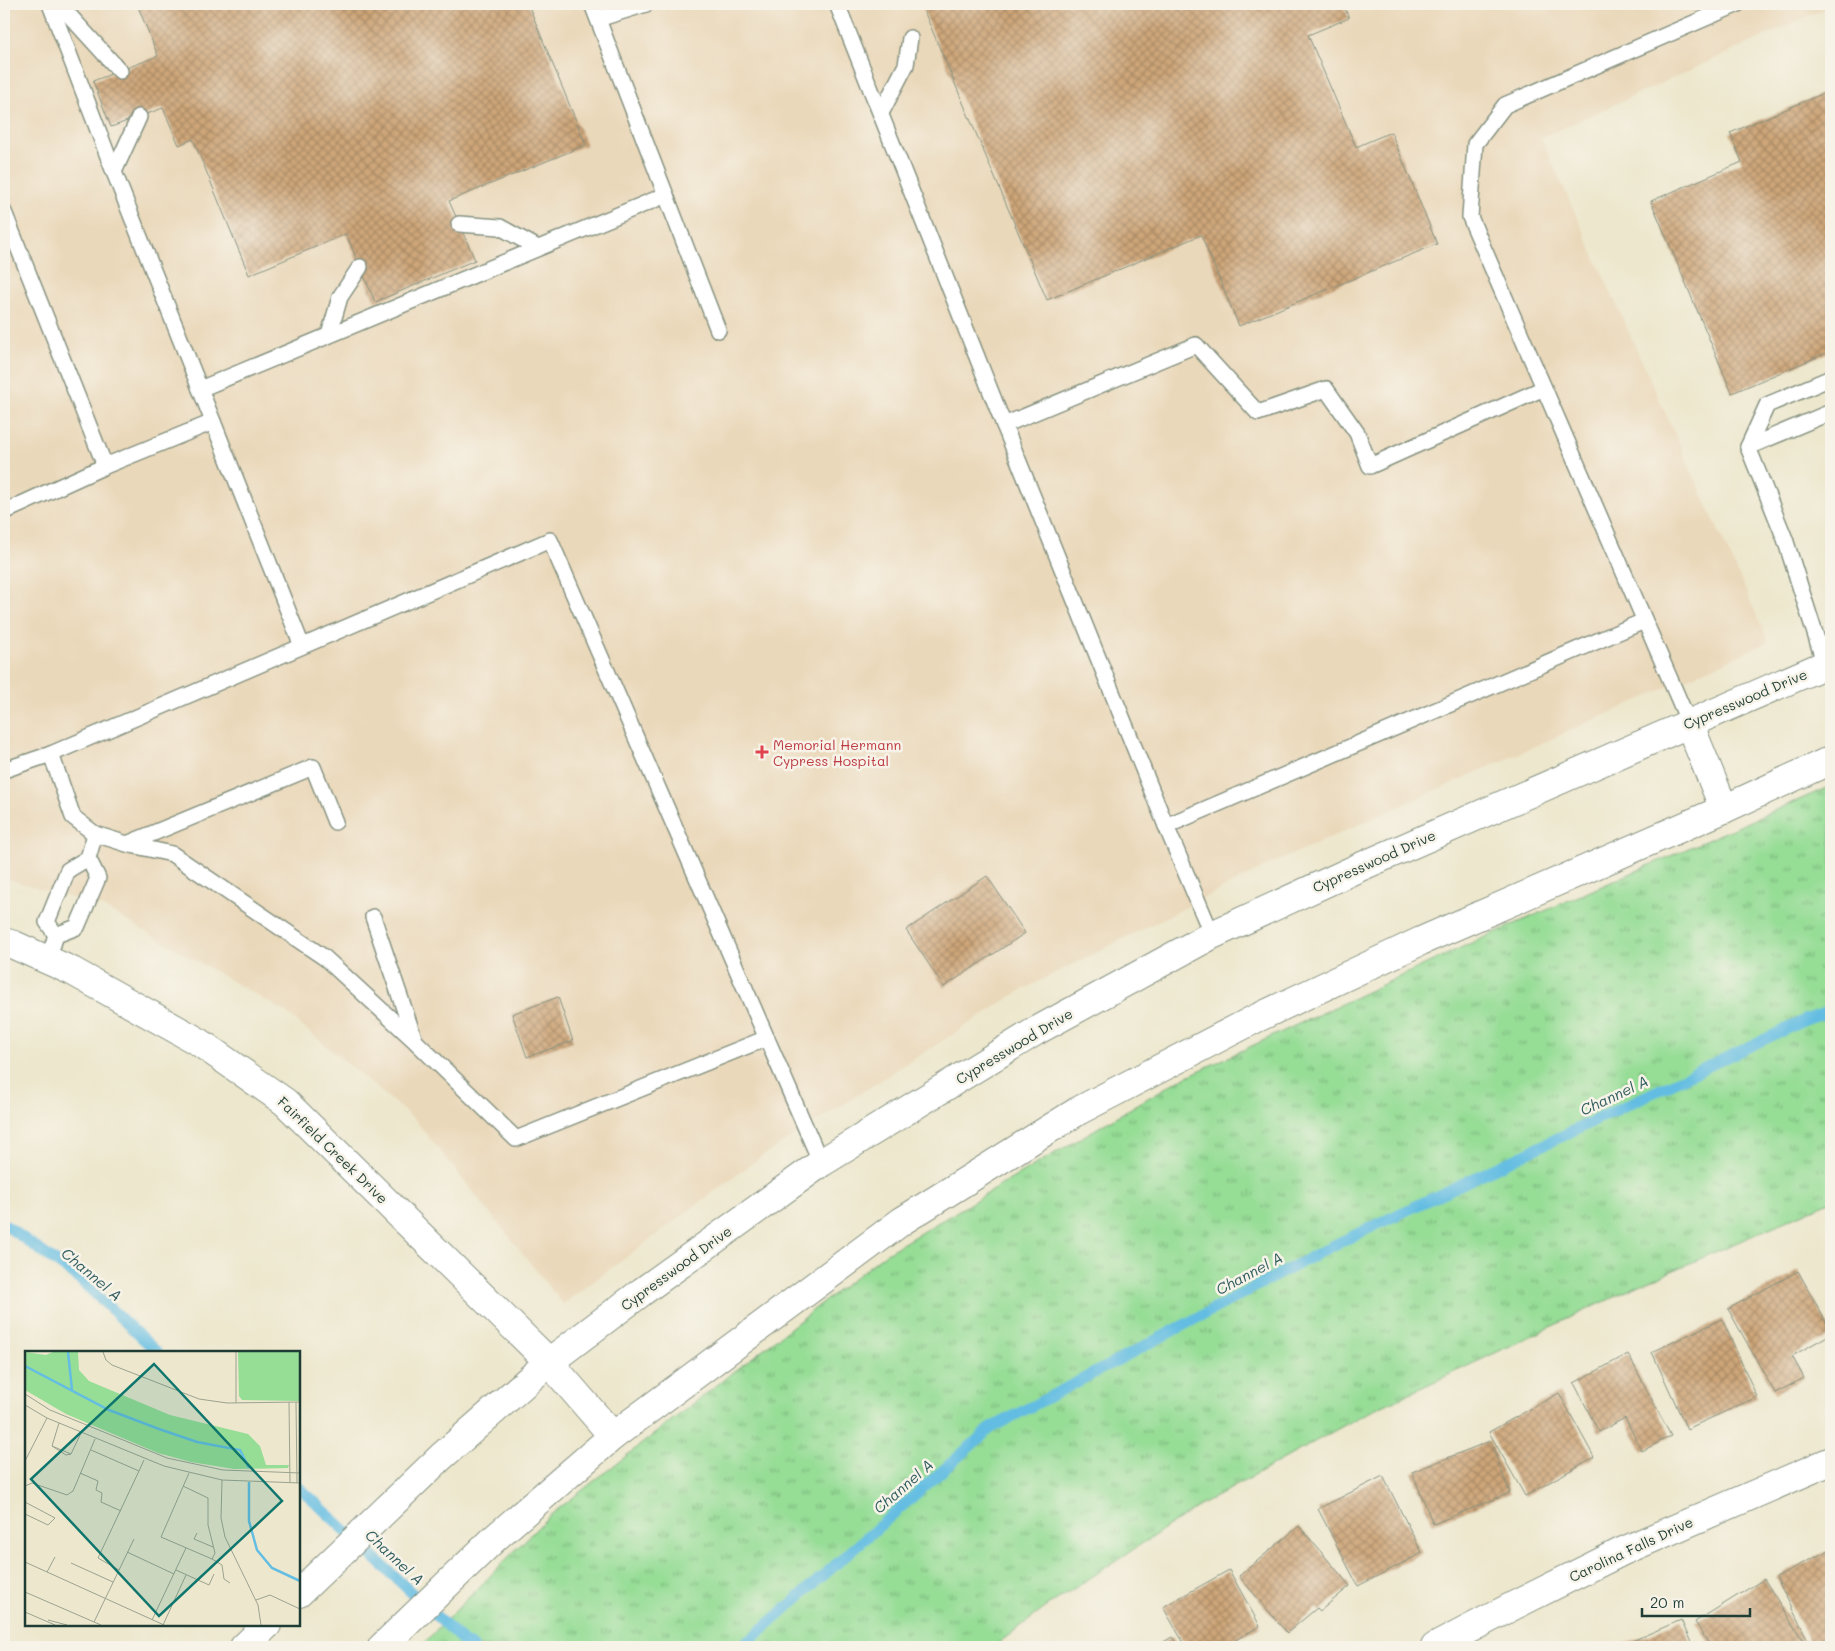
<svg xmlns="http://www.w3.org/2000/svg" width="1835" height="1651" font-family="Mali,sans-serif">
  <defs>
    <pattern id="grass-tufts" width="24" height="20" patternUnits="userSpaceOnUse" patternTransform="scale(1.25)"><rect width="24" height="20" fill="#96dd96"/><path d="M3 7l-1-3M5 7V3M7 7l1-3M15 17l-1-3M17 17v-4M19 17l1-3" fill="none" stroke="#7ab47b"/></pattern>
    <pattern id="building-cross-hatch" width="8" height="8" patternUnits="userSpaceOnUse" patternTransform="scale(1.25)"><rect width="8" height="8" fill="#cea679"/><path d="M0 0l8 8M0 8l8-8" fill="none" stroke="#a78864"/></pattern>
  </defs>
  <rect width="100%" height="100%" fill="#f7f3e8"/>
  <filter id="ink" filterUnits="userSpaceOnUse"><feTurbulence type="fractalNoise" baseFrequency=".02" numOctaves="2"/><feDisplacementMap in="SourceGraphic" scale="10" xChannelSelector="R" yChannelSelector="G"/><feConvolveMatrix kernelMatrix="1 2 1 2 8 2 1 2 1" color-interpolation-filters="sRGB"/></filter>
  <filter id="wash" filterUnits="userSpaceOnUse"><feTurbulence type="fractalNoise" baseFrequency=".0096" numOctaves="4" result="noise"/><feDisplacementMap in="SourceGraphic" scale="20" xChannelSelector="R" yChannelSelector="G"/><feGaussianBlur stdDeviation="1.12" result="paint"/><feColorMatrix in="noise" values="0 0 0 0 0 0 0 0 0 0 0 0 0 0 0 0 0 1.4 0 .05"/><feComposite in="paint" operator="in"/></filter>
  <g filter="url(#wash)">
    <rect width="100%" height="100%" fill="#ede7cd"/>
    <polygon fill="#ead8ba" points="4,4 1831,4 1831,6 1541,138 1769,642 1273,863 1020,991 761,1157 563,1304 415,1120 284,1011 103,907 4,878"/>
    <polygon fill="url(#grass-tufts)" stroke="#5a8d65" points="1831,786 1831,1201 1631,1289 1359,1417 1196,1508 1052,1603 993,1647 420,1647 548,1517 885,1254 1175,1082 1469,944"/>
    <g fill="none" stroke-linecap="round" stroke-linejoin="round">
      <g stroke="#64bde2" stroke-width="11">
        <polyline points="4,1224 78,1278 157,1352"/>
        <polyline points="299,1487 464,1642 473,1647"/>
        <polyline points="736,1647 750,1640 991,1428 1332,1246 1805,1020 1831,1011"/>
      </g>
    </g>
    <g id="blocks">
      <g fill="url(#building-cross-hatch)">
        <polygon points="137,4 528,4 586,145 449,201 475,260 375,302 346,234 249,275 193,139 179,145 163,108 111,127 93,81 158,56"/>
        <polygon points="921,4 1343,4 1349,18 1308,35 1356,147 1391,132 1437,244 1239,326 1201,235 1047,300"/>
        <polygon points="1829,91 1831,96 1831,351 1732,393 1651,201 1742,162 1730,133"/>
        <polygon points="987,876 1025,933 944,987 906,930"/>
        <polygon points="558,997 573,1041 527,1057 512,1014"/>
        <polygon points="1798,1271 1831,1331 1831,1334 1792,1356 1804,1378 1775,1393 1728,1309"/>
        <polygon points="1722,1319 1757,1397 1687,1429 1652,1352"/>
        <polygon points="1628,1354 1671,1436 1642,1451 1625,1418 1599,1432 1574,1383"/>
        <polygon points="1559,1393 1594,1457 1525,1496 1489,1432"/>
        <polygon points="1490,1441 1510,1493 1433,1524 1412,1472"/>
        <polygon points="1383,1476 1422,1553 1358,1586 1318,1509"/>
        <polygon points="1299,1526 1350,1586 1320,1611 1317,1608 1287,1633 1239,1576"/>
        <polygon points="1831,1549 1831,1635 1811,1646 1776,1577"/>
        <polygon points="1229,1570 1260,1626 1225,1646 1226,1647 1186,1647 1163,1607"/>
        <polygon points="1764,1579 1805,1644 1800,1647 1711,1647 1695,1622"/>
        <polygon points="1681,1620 1693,1647 1618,1647"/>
        <polygon points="1172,1637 1179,1647 1155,1647"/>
      </g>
    </g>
  </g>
  <g filter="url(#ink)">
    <use href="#blocks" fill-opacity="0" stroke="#869280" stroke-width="1"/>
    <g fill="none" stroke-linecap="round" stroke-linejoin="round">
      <defs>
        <g id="lane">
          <polyline points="50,4 114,172 302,646"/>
          <polyline points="59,4 120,71"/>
          <polyline points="592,4 718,330"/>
          <polyline points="837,4 1004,425 1166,826"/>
          <polyline points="598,19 646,4"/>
          <polyline points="881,113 906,65 910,38"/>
          <polyline points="114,172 139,117"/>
          <polyline points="4,212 105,466"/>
          <polyline points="459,224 500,227 538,248"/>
          <polyline points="329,335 340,297 360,267"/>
          <polyline points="200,389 666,195"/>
          <polyline points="1004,425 1196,345 1258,413 1326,389 1357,433 1370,466 1544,388"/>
          <polyline points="1748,447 1767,405 1831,378"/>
          <polyline points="4,512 105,466 213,422"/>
          <polyline points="1825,665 1785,539 1748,447 1831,412"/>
          <polyline points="1689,723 1470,217 1475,144 1505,105 1738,4"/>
          <polyline points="4,770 51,754"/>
          <polyline points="127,844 313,767 335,822"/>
          <polyline points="373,917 414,1038"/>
          <polyline points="56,935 47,922 68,870 88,858 95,834"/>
          <polyline points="1212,935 1166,826 1644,621"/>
          <polyline points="48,960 56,935 77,927 98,878 88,858"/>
          <polyline points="767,1038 516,1139 415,1041 325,958 172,854 127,844 95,834 73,817 51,754 550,540 821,1163"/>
        </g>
        <g id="street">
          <polyline points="4,942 14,945 72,971 199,1042 285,1102 549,1362"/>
          <polyline points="1435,1647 1513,1606 1621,1552 1831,1461"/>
        </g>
        <g id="secondary">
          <polyline points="1689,723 1724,809"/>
          <polyline points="549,1362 613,1436"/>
          <polyline points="299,1593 441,1457 549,1362 643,1291 821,1163 1036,1031 1212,935 1360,867 1831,662"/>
          <polyline points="244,1647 267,1625"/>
          <polyline points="382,1647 495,1538 613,1436 902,1221 1078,1111 1255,1019 1421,941 1724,809 1831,760"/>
        </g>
      </defs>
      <use href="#lane" stroke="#869280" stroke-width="18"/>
      <use href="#street" stroke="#869280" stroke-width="30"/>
      <use href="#secondary" stroke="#869280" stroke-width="30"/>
      <use href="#lane" stroke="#fff" stroke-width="15"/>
      <use href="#street" stroke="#fff" stroke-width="28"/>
      <use href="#secondary" stroke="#fff" stroke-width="28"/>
    </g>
  </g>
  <path fill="#e0444e" stroke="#f7f3e8" stroke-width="2" d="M759.5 744.5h5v5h5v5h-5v5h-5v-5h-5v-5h5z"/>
  <g text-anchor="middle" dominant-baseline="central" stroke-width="5" stroke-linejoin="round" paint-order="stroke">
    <g font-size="14" fill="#1f3d34" stroke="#f7f3e8">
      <text transform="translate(1745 699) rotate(-23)">Cypresswood Drive</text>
      <text transform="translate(1374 861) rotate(-24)">Cypresswood Drive</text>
      <text transform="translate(1014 1046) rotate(-31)">Cypresswood Drive</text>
      <text transform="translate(333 1150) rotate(44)">Fairfield Creek Drive</text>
      <text transform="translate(676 1268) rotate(-36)">Cypresswood Drive</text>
      <text transform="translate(1631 1549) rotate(-25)">Carolina Falls Drive</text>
    </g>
    <g font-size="14" fill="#be3a42" stroke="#f7f3e8" text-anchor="start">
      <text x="773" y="744">Memorial Hermann<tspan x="773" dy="16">Cypress Hospital</tspan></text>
    </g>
    <g font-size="15" font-style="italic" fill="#305d60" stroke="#f7f3e8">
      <text transform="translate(1614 1095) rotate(-25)">Channel A</text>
      <text transform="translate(1249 1273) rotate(-28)">Channel A</text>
      <text transform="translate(92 1274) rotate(40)">Channel A</text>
      <text transform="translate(903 1486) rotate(-41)">Channel A</text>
      <text transform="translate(395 1557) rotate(43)">Channel A</text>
    </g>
  </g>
  <g transform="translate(25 1351)">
    <rect width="275" height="275" fill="#ede7cd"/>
    <path d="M0,1L21,4L28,1H53L54,19L64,30L145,64L223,83L235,95L241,114H264L263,117L209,118L166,111L133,102L41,63L0,39Z" fill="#96dd96"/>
    <path d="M213,1H275V50L217,49L214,45Z" fill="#96dd96"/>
    <path fill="none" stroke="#64bde2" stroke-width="2.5" d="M43,1L47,39M0,15L84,59L134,78L172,91L215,99L224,117M224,131V170L232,199L247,217L275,230"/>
    <path fill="none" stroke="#9ba390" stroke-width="1" d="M78,1L81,9L87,14L174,48L202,52L275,51M211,1V52M0,43L25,59L142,107L198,119L275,122M264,51L265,132M271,51L272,132M0,54L22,67L139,115L197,129L275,132M34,72L27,95L46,103L56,82M27,95L41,104L46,103M66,99L114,120L119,109M0,110L22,67M55,122L73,130L71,139L77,142L76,151L96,160M197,129L196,167L200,186L233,254L236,274M0,135L7,132L42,144L48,140L70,88M158,135L183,147V174L190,202L187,208L136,186L164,122M0,151L30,167L23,174L0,163M172,182L169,188L188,196M102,201L149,223M187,208L197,214L199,228L205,232M0,211L139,274M46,212L88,231M94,219L73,207L114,120M151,219L184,234L189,223M22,221L30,206M0,241L76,274M231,249L245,244L275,258M0,261L30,274M23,269L42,274M127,269L161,197M69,271L109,188M138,274L161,224"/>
    <path fill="#0f766e" fill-opacity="0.15" stroke="#0f766e" stroke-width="2.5" d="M129,13L257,150L134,265L6,128Z"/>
    <rect width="275" height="275" fill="none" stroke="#1f3d34" stroke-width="2.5"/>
  </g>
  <rect width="1835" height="1651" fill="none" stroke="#f7f3e8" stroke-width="20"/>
  <path d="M1642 1608v8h108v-8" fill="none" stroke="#1f3d34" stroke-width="2.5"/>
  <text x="1650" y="1608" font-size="15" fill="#1f3d34" stroke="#f7f3e8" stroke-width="4" paint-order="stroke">20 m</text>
</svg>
